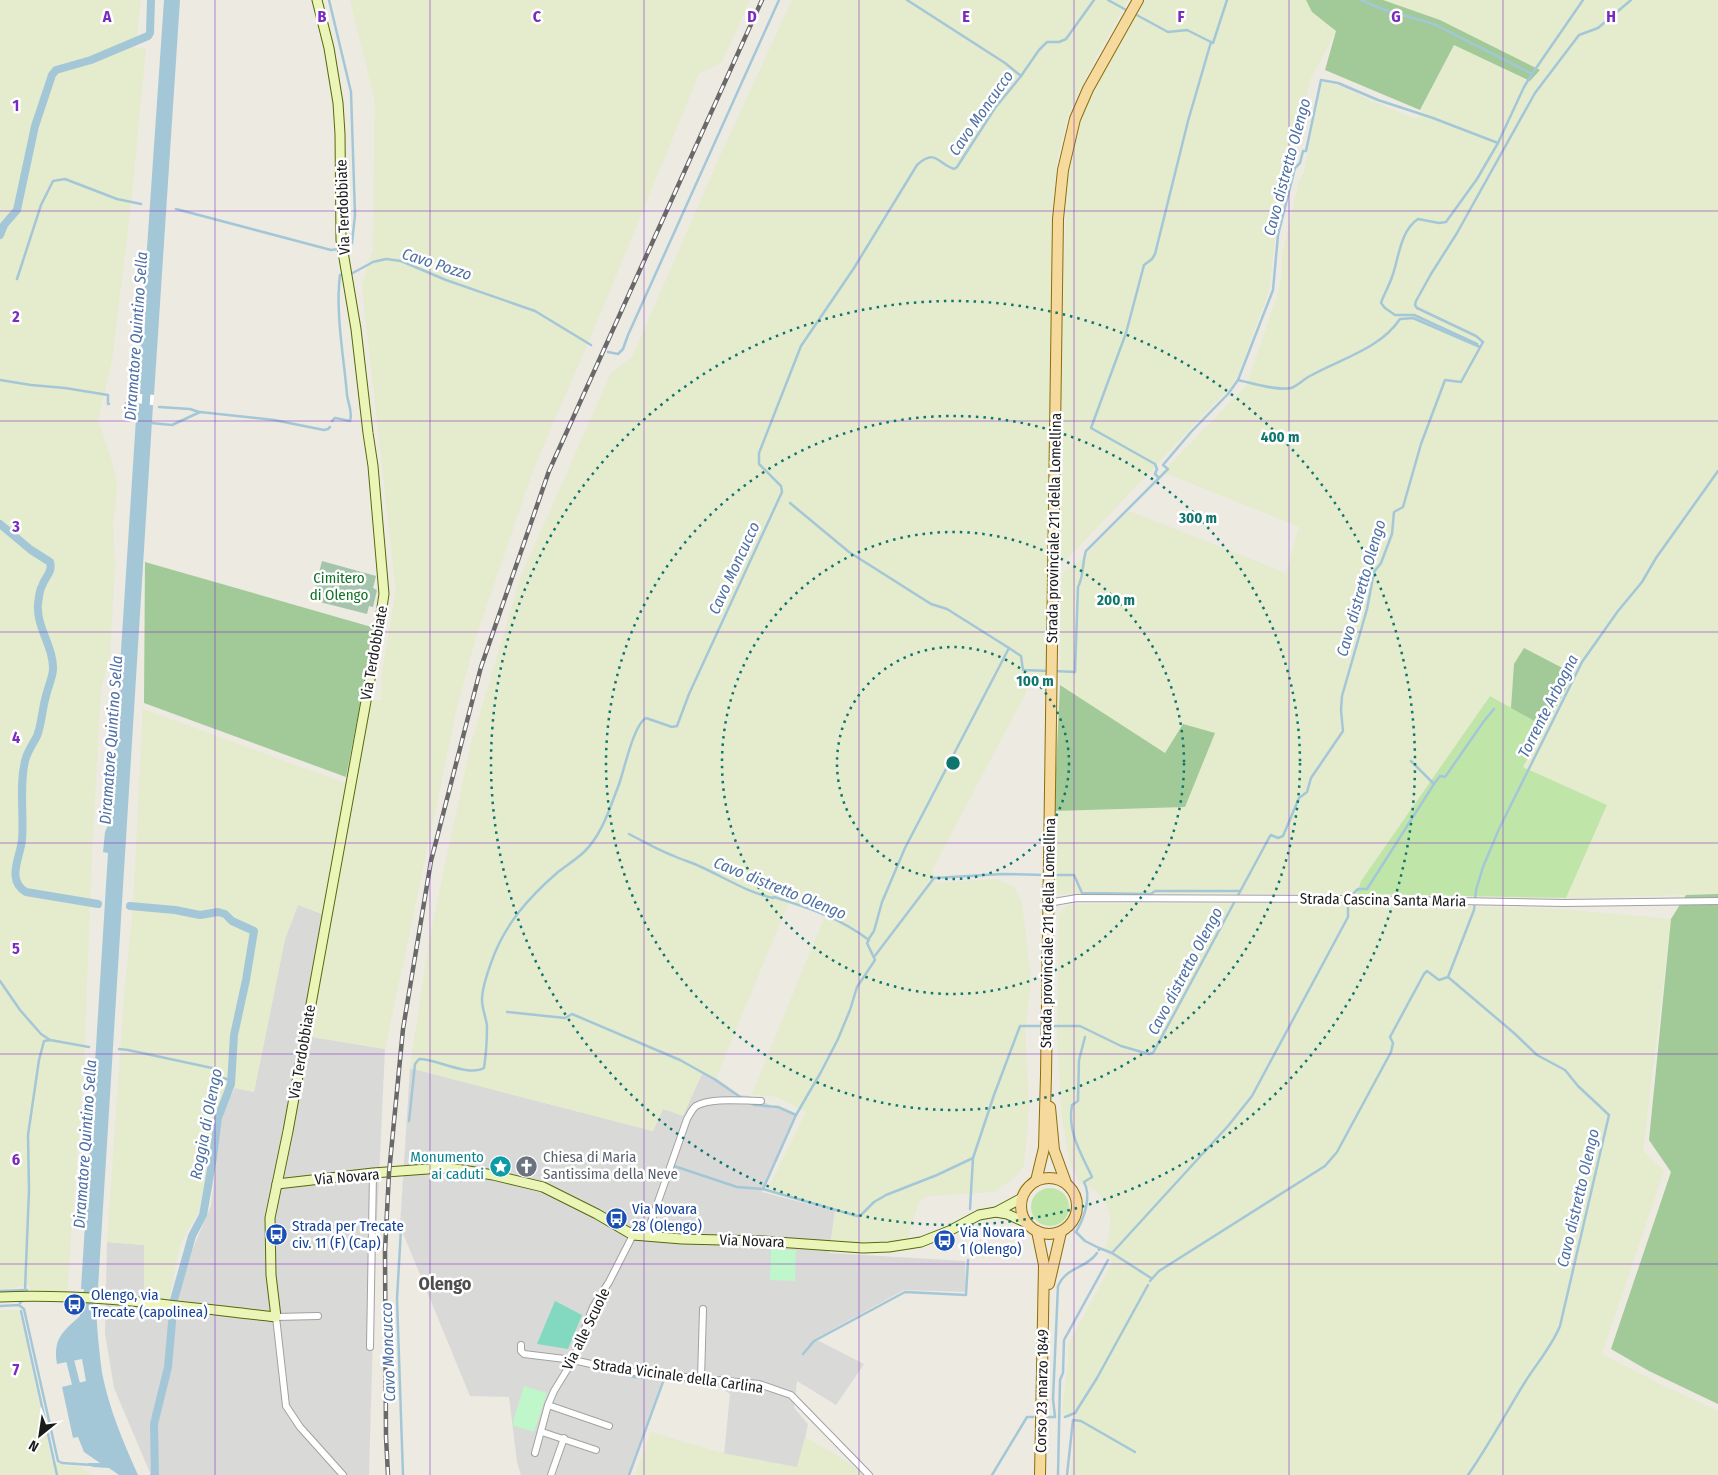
<svg xmlns="http://www.w3.org/2000/svg" width="1718" height="1475" font-family="'Fira Sans Condensed',sans-serif">
  <rect width="100%" height="100%" fill="#eceae1"/>
  <g fill="#d9d9d8">
    <polygon points="298,905 330,917 312,1037 385,1049 375,1262 369,1475 151,1475 114,1388 105,1333 107,1242 144,1245 144,1295 177,1300 193,1248 211,1206 222,1117 225,1106 235,1088 254,1092 285,939"/>
    <polygon points="410,1068 653,1131 663,1109 683,1115 703,1072 716,1078 740,1095 749,1096 796,1116 762,1192 835,1211 829,1253 965,1261 966,1292 904,1290 815,1339 864,1364 836,1405 797,1381 794,1408 808,1424 799,1468 724,1455 730,1394 711,1382 663,1377 628,1475 521,1475 517,1462 509,1397 470,1396 400,1226"/>
  </g>
  <g fill="#e5ebcd">
    <polygon points="0,0 141,0 135,48 146,48 130,213 112,359 98,420 112,462 117,486 113,525 115,565 110,654 101,688 92,852 84,1063 67,1292 31,1292 29,1285 0,1290"/>
    <polygon points="350,0 750,0 722,62 699,74 592,334 535,465 476,637 457,707 385,1049 312,1037 330,917 370,701 381,700 382,672 396,591 362,286 373,248 375,101"/>
    <polygon points="792,0 1128,0 1095,59 1068,116 1057,160 1052,214 1047,678 1031,683 932,870 937,883 995,879 1014,886 1022,903 1031,981 1025,1028 1029,1107 1024,1165 1015,1177 994,1192 929,1196 919,1201 907,1240 862,1244 831,1242 836,1208 768,1189 806,1112 777,1097 752,1094 826,913 789,901 716,1078 702,1073 683,1116 663,1109 653,1131 410,1068 430,935 471,744 521,576 611,373 632,357 721,154"/>
    <polygon points="1146,0 1306,0 1312,12 1336,31 1310,80 1275,238 1269,291 1238,374 1231,386 1066,560 1060,562 1062,341 1067,175 1073,140 1084,110 1100,74"/>
    <polygon points="1383,0 1718,0 1718,894 1566,898 1607,806 1522,766 1574,675 1514,664 1511,708 1490,696 1361,881 1357,894 1155,893 1056,894 1054,811 1184,807 1165,753 1060,685 1061,586 1063,573 1084,557 1129,511 1286,573 1299,527 1163,472 1246,386 1277,297 1282,274 1282,255 1299,181 1304,172 1321,84 1325,82 1346,88 1372,101 1417,119 1454,44 1529,81 1440,20"/>
    <polygon points="143,709 345,783 343,803 322,914 298,905 285,939 254,1092 228,1086 219,1106 199,1211 180,1244 169,1299 144,1295 144,1245 107,1242 124,999 133,909"/>
    <polygon points="1353,903 1559,909 1671,919 1643,1151 1664,1171 1602,1354 1666,1387 1718,1411 1718,1475 1071,1475 1075,1419 1062,1412 1068,1364 1068,1345 1112,1263 1105,1249 1109,1237 1111,1219 1106,1203 1096,1190 1080,1183 1070,1164 1062,1119 1057,1036 1059,939 1058,915 1068,905 1085,904"/>
    <polygon points="0,1310 19,1310 52,1462 65,1466 77,1466 92,1475 0,1475"/>
    <polygon points="651,1432 722,1453 797,1467 805,1437 840,1457 865,1475 635,1475"/>
  </g>
  <g fill="#c0e5a9">
    <polygon points="1490,696 1545,727 1523,767 1607,805 1566,898 1357,894 1361,881"/>
    <circle cx="1050" cy="1207" r="19"/>
  </g>
  <g fill="#a1ca98">
    <polygon points="1306,0 1383,0 1440,20 1540,70 1530,81 1454,45 1420,110 1325,70 1336,31 1312,12"/>
    <polygon points="145,562 375,628 346,777 144,703"/>
    <polygon points="1524,648 1574,674 1545,727 1511,708 1514,664"/>
    <polygon points="1060,685 1165,753 1183,724 1215,733 1185,807 1054,811"/>
    <polygon points="1718,894 1718,1404 1649,1371 1611,1349 1671,1172 1649,1140 1671,919 1686,895"/>
  </g>
  <polygon fill="#a4c4ac" points="322,561 376,576 373,588 377,590 373,607 369,606 367,614 312,600"/>
  <g fill="#bff6ca">
    <polygon points="771,1249 796,1250 795,1281 770,1280"/>
    <polygon points="524,1386 547,1393 534,1432 512,1425"/>
  </g>
  <polygon fill="#83d8c0" points="555,1301 582,1315 568,1349 537,1344"/>
  <g fill="#a4c7d8">
    <polygon points="164,0 180,0 154,395 137,394"/>
    <polygon points="137,403 153,405 98,1288 95,1291 94,1296 83,1295 84,1289 81,1289 108,853 103,852 105,832 110,821"/>
    <path d="M83,1301L94,1302L93,1306L96,1307C97,1329 99,1351 102,1373C109,1408 123,1442 138,1475H119L109,1468L93,1467L87,1463H100L84,1452L78,1437L73,1438L62,1387L86,1381L82,1359L57,1364C53,1339 62,1332 80,1316L79,1306H82Z"/>
  </g>
  <polygon fill="#fff" points="137,394 154,395 153,405 137,403"/>
  <g fill="none" stroke-linecap="round" stroke-linejoin="round">
    <g stroke="#a4c7d8" stroke-width="2.5">
      <polyline points="329,0 351,92 355,215 352,243 345,249"/>
      <polyline points="907,0 1005,63 1021,76"/>
      <polyline points="1108,0 1128,11"/>
      <polyline points="1361,0 1382,9 1434,24 1532,74 1583,0"/>
      <polyline points="1133,13 1168,32 1187,30 1213,43 1227,0"/>
      <polyline points="176,209 331,250 339,249"/>
      <polyline points="349,275 373,262 386,259 401,261 446,280 535,311 591,345"/>
      <polyline points="17,279 41,205 53,181 65,179 117,199 141,204"/>
      <path d="M1477,344L1414,315H1395L1385,308L1381,303C1384,294 1389,286 1392,277C1399,258 1400,231 1418,219L1439,223L1446,222L1477,179L1498,143"/>
      <polyline points="608,352 618,354 623,349 628,335 779,0"/>
      <polyline points="0,380 31,385 65,388 108,395 108,404 109,404"/>
      <path d="M1238,380C1252,383 1277,391 1291,388C1297,386 1304,379 1310,376C1340,359 1380,349 1400,319L1413,318L1480,347"/>
      <polyline points="126,403 130,404"/>
      <polyline points="159,407 190,409 199,412"/>
      <path d="M332,421L335,418L350,421C353,413 348,403 347,395C344,358 335,311 340,275H344"/>
      <polyline points="151,423 172,425 200,412 274,420 324,430 328,429 330,427"/>
      <polyline points="1159,478 1155,474 1157,469 1155,464 1091,428 1126,333 1144,265 1152,259 1155,254 1188,121 1211,42"/>
      <polyline points="790,503 849,552 931,604 947,609 1009,648"/>
      <path d="M1054,671L1075,672L1078,587C1084,576 1082,563 1086,551L1168,469L1163,465L1191,432L1228,394L1238,380L1273,290L1278,235L1295,168L1300,163L1303,151H1306L1321,80L1338,83L1378,100L1433,118L1498,143L1524,87L1532,74"/>
      <polyline points="1434,784 1440,776 1445,777 1484,721 1494,709"/>
      <path d="M629,834C643,841 658,850 674,856C682,860 691,862 699,866C724,877 746,892 773,898L774,897C811,909 838,917 869,940L867,943L875,960L857,987L850,1010L838,1039L821,1072L796,1115L763,1189L737,1187L674,1166L671,1173"/>
      <polyline points="1050,875 1074,875 1082,893 1151,894 1155,891 1240,891"/>
      <polyline points="1351,896 1358,889 1367,889 1434,784 1411,761"/>
      <polyline points="868,940 874,931 882,902 905,848 1009,648 1021,656 1023,670 1049,671"/>
      <polyline points="874,957 934,878 1002,874 1045,875"/>
      <path d="M1448,977L1514,1033L1537,1055L1565,1070L1578,1086L1609,1115L1560,1326C1552,1346 1537,1363 1525,1382C1506,1413 1489,1445 1468,1475"/>
      <polyline points="1448,977 1474,910 1476,890 1483,867 1499,829 1582,662 1618,611 1642,582 1656,558 1718,471"/>
      <polyline points="0,981 20,1010 41,1034 50,1040 89,1047"/>
      <polyline points="507,1012 565,1018 572,1014 680,1060 714,1079 743,1099"/>
      <polyline points="1050,1026 1080,1026 1121,1046 1149,1054 1153,1053 1270,836 1271,835 1278,838 1283,836 1299,798 1307,792 1311,778 1343,731 1341,710 1342,696 1367,609 1374,572 1381,563 1392,534 1394,512 1403,507 1421,444 1445,380 1461,382 1483,342 1476,336 1417,308 1415,305 1416,301 1431,274 1457,233 1535,93 1579,35 1598,28 1631,0"/>
      <path d="M1085,1037L1079,1060L1078,1101L1072,1105C1067,1132 1081,1153 1092,1177L1084,1182C1092,1197 1084,1218 1076,1232L1085,1241L1099,1248"/>
      <polyline points="119,1049 128,1050 212,1068 223,1078 231,1080"/>
      <polyline points="750,1103 754,1105 778,1107 796,1115"/>
      <path d="M409,1121L415,1064L419,1059C437,1059 468,1077 484,1068C486,1055 487,1039 487,1026C486,1017 482,1009 482,1000C482,989 487,974 491,963C504,925 528,898 558,872C567,865 577,859 585,851C602,834 609,810 618,787C624,772 633,725 646,718L672,727L677,726L689,694L782,492L781,486L759,464V453L801,346L854,268L917,165C936,148 938,164 954,169L957,167L995,108L1021,76L1039,50L1047,42H1059L1066,39L1094,0"/>
      <polyline points="763,1189 857,1216 861,1215 874,1202 886,1195 937,1175 973,1158"/>
      <polyline points="970,1209 973,1158 994,1095 1020,1026 1045,1026"/>
      <polyline points="401,1228 397,1299 403,1475"/>
      <polyline points="1099,1250 1099,1248 1112,1253 1228,1126 1252,1096 1348,917 1348,900"/>
      <polyline points="1112,1253 1151,1278"/>
      <polyline points="1150,1281 1159,1271 1325,1166 1337,1152 1391,1052 1393,1043 1390,1037 1424,974 1427,971 1439,980 1448,977"/>
      <polyline points="0,1291 27,1290"/>
      <polyline points="20,1303 23,1300 25,1290 29,1190 28,1135 39,1060 44,1041 50,1040"/>
      <polyline points="0,1306 19,1305 24,1309 58,1461 62,1463 92,1465"/>
      <polyline points="21,1311 57,1475"/>
      <polyline points="803,1354 814,1341 905,1292 966,1295 968,1260"/>
      <polyline points="597,1368 634,1377 664,1379"/>
      <path d="M1047,1417H1055L1053,1399L1058,1286C1067,1266 1086,1269 1097,1253"/>
      <polyline points="1065,1417 1075,1413 1097,1378 1148,1285"/>
      <polyline points="151,1475 154,1473"/>
      <polyline points="629,1475 664,1379 720,1385"/>
      <polyline points="992,1475 1027,1417 1033,1417"/>
      <polyline points="1058,1475 1060,1380 1063,1373 1064,1340 1108,1260"/>
      <polyline points="1067,1475 1073,1420 1081,1421 1135,1452"/>
    </g>
    <g stroke="#a4c7d8" stroke-width="8">
      <polyline points="0,235 4,225 17,210 35,126 52,75 56,70 91,60 148,36 150,33 151,0"/>
      <polyline points="145,414 147,386"/>
      <path d="M0,524L31,550L50,562C53,572 45,577 42,586C39,591 39,598 38,604C36,627 54,647 53,670C52,679 48,687 46,696C42,709 42,723 37,736C33,744 27,752 25,761C19,786 24,814 22,840C20,858 6,880 26,892L98,904"/>
      <polyline points="130,906 175,910 200,915 218,912 225,914 232,921 254,931 246,980 234,1035 231,1084 218,1118 213,1158 203,1215 192,1236 174,1300 168,1367 154,1424 155,1475"/>
      <polyline points="68,1352 78,1392"/>
    </g>
    <defs>
      <g id="street">
        <polyline points="1048,903 1077,898 1345,899 1564,903 1718,901"/>
        <path d="M646,1236L687,1119C690,1114 692,1109 696,1106C711,1097 743,1101 761,1101"/>
        <polyline points="318,1316 276,1317 286,1406 300,1427 343,1475"/>
        <polyline points="521,1345 521,1351 524,1354 573,1360 622,1371 759,1384 791,1395 869,1475"/>
        <polyline points="370,1347 373,1173"/>
        <polyline points="701,1379 703,1309"/>
        <polyline points="548,1405 609,1426"/>
        <polyline points="542,1432 596,1450"/>
        <polyline points="535,1453 548,1405 554,1391 573,1360 593,1307 609,1282 633,1235"/>
        <polyline points="551,1475 564,1438"/>
      </g>
      <g id="secondary">
        <polyline points="277,1184 373,1173 441,1168 456,1169 493,1175 543,1187 597,1214 633,1235 682,1239 763,1241 863,1248 889,1247 921,1242 949,1231 979,1215 996,1212 1022,1198"/>
        <polyline points="996,1212 1007,1214 1027,1223"/>
        <path d="M0,1297C92,1293 184,1307 276,1317L271,1275L270,1218L288,1131L376,646L384,594L373,466L368,433L356,329L341,240L340,134L338,103L329,48L317,0"/>
      </g>
      <g id="primary">
        <polyline points="1050,1107 1054,1150 1066,1183"/>
        <circle cx="1049" cy="1206" r="28"/>
        <polyline points="1036,1181 1044,1148 1046,1075 1058,219 1063,170 1075,119 1088,89 1138,0"/>
        <polyline points="1037,1231 1044,1265 1040,1475"/>
        <polyline points="1049,1284 1061,1232"/>
      </g>
    </defs>
    <use href="#street" stroke="#a2a2a2" stroke-width="8"/>
    <use href="#secondary" stroke="#566a0a" stroke-width="11"/>
    <use href="#primary" stroke="#8b6e08" stroke-width="12"/>
    <use href="#street" stroke="#fff" stroke-width="6"/>
    <use href="#secondary" stroke="#ebf5b7" stroke-width="9"/>
    <use href="#primary" stroke="#f6d99d" stroke-width="10"/>
    <defs>
      <polyline id="rail" points="388,1475 386,1437 385,1251 389,1173 403,1029 431,861 481,667 549,471 762,0"/>
    </defs>
    <use href="#rail" stroke="#696969" stroke-width="4.5"/>
    <use href="#rail" stroke="#fff" stroke-width="2.5" stroke-dasharray="8" stroke-linecap="butt"/>
  </g>
  <path fill="none" stroke="#7b2cbf" stroke-width="1" stroke-opacity="0.55" d="M215,0V1475M430,0V1475M644,0V1475M859,0V1475M1074,0V1475M1289,0V1475M1503,0V1475M0,211H1718M0,421H1718M0,632H1718M0,843H1718M0,1054H1718M0,1264H1718"/>
  <g fill="none" stroke="#0f766e" stroke-width="2.5" stroke-dasharray="2.5 5">
    <circle cx="953" cy="763" r="116"/>
    <circle cx="953" cy="763" r="231"/>
    <circle cx="953" cy="763" r="347"/>
    <circle cx="953" cy="763" r="462"/>
  </g>
  <defs>
    <symbol id="sight-disc" viewBox="-11 -11 22 22"><circle r="9.5" fill="#0f9aa8" stroke="#fff"/><path d="M0-6L1.8-2.2L6-1.7L2.9 1.2L3.7 5.4L0 3.3L-3.7 5.4L-2.9 1.2L-6-1.7L-1.8-2.2Z" fill="#fff"/></symbol>
    <symbol id="church-disc" viewBox="-11 -11 22 22"><circle r="9.5" fill="#6b7280" stroke="#fff"/><path d="M-1.2-6h2.4v3.5h3.3v2.4h-3.3V6h-2.4V-.1h-3.3v-2.4h3.3Z" fill="#fff"/></symbol>
    <symbol id="bus-disc" viewBox="-11 -11 22 22"><circle r="9.5" fill="#1a4fb4" stroke="#fff"/><path d="M-5-6H5V4H4V6H2V4H-2V6H-4V4H-5ZM-3.5-4V0h7V-4ZM-3.5 1.2v1.5H-2V1.2ZM2 1.2v1.5H3.5V1.2Z" fill="#fff"/></symbol>
  </defs>
  <g fill-rule="evenodd">
    <use href="#sight-disc" x="488" y="1154" width="25" height="25"/>
    <use href="#church-disc" x="514" y="1154" width="25" height="25"/>
    <use href="#bus-disc" x="604" y="1206" width="25" height="25"/>
    <use href="#bus-disc" x="264" y="1222" width="25" height="25"/>
    <use href="#bus-disc" x="932" y="1228" width="25" height="25"/>
    <use href="#bus-disc" x="62" y="1292" width="25" height="25"/>
  </g>
  <g text-anchor="middle" dominant-baseline="central" stroke-width="5" stroke-linejoin="round" paint-order="stroke">
    <g font-size="15" fill="#1b1b1b" stroke="#fff">
      <text transform="translate(343 207) rotate(-92)">Via Terdobbiate</text>
      <text transform="translate(1054 528) rotate(-89)">Strada provinciale 211 della Lomellina</text>
      <text transform="translate(374 653) rotate(-80)">Via Terdobbiate</text>
      <text transform="translate(1383 900) rotate(1)">Strada Cascina Santa Maria</text>
      <text transform="translate(1048 933) rotate(-89)">Strada provinciale 211 della Lomellina</text>
      <text transform="translate(302 1052) rotate(-80)">Via Terdobbiate</text>
      <text transform="translate(347 1177) rotate(-5)">Via Novara</text>
      <text transform="translate(752 1241) rotate(2)">Via Novara</text>
      <text transform="translate(586 1329) rotate(-64)">Via alle Scuole</text>
      <text transform="translate(678 1376) rotate(8)">Strada Vicinale della Carlina</text>
      <text transform="translate(1042 1391) rotate(-89)">Corso 23 marzo 1849</text>
    </g>
    <g font-size="15" fill="#117224" stroke="#fff">
      <text x="339" y="578">Cimitero<tspan x="339" dy="17">di Olengo</tspan></text>
    </g>
    <g font-size="15" fill="#0d838f" stroke="#fff" text-anchor="end">
      <text x="484" y="1157">Monumento<tspan x="484" dy="17">ai caduti</tspan></text>
    </g>
    <g font-size="15" fill="#5b616d" stroke="#fff" text-anchor="start">
      <text x="543" y="1157">Chiesa di Maria<tspan x="543" dy="17">Santissima della Neve</tspan></text>
    </g>
    <g font-size="15" fill="#164399" stroke="#fff" text-anchor="start">
      <text x="632" y="1209">Via Novara<tspan x="632" dy="17">28 (Olengo)</tspan></text>
      <text x="292" y="1226">Strada per Trecate<tspan x="292" dy="17">civ. 11 (F) (Cap)</tspan></text>
      <text x="960" y="1232">Via Novara<tspan x="960" dy="17">1 (Olengo)</tspan></text>
      <text x="91" y="1295">Olengo, via<tspan x="91" dy="17">Trecate (capolinea)</tspan></text>
    </g>
    <g font-size="16" font-style="italic" fill="#4e70a5" stroke="#fff">
      <text transform="translate(981 113) rotate(-55)">Cavo Moncucco</text>
      <text transform="translate(1287 167) rotate(-75)">Cavo distretto Olengo</text>
      <text transform="translate(437 264) rotate(18)">Cavo Pozzo</text>
      <text transform="translate(136 336) rotate(-86)">Diramatore Quintino Sella</text>
      <text transform="translate(734 568) rotate(-65)">Cavo Moncucco</text>
      <text transform="translate(1361 588) rotate(-74)">Cavo distretto Olengo</text>
      <text transform="translate(1548 706) rotate(-63)">Torrente Arbogna</text>
      <text transform="translate(111 740) rotate(-86)">Diramatore Quintino Sella</text>
      <text transform="translate(780 888) rotate(22)">Cavo distretto Olengo</text>
      <text transform="translate(1185 971) rotate(-62)">Cavo distretto Olengo</text>
      <text transform="translate(206 1124) rotate(-79)">Roggia di Olengo</text>
      <text transform="translate(85 1144) rotate(-86)">Diramatore Quintino Sella</text>
      <text transform="translate(1578 1198) rotate(-77)">Cavo distretto Olengo</text>
      <text transform="translate(388 1352) rotate(-92)">Cavo Moncucco</text>
    </g>
    <g font-size="18" font-weight="bold" fill="#4e4e4e" stroke="#fff">
      <text x="445" y="1284">Olengo</text>
    </g>
  </g>
  <g font-size="16" text-anchor="middle" font-weight="bold" fill="#7b2cbf" stroke="#fff" stroke-width="5" stroke-linejoin="round" paint-order="stroke">
    <text x="107" y="22">A</text>
    <text x="322" y="22">B</text>
    <text x="537" y="22">C</text>
    <text x="752" y="22">D</text>
    <text x="966" y="22">E</text>
    <text x="1181" y="22">F</text>
    <text x="1396" y="22">G</text>
    <text x="1611" y="22">H</text>
    <text x="16" y="111">1</text>
    <text x="16" y="322">2</text>
    <text x="16" y="532">3</text>
    <text x="16" y="743">4</text>
    <text x="16" y="954">5</text>
    <text x="16" y="1165">6</text>
    <text x="16" y="1375">7</text>
  </g>
  <circle cx="953" cy="763" r="8" fill="#0f766e" stroke="#fff" stroke-width="2.5"/>
  <g font-size="15" text-anchor="middle" font-weight="bold" fill="#0f766e" stroke="#fff" stroke-width="5" stroke-linejoin="round" paint-order="stroke">
    <text x="1280" y="442">400 m</text>
    <text x="1198" y="523">300 m</text>
    <text x="1116" y="605">200 m</text>
    <text x="1035" y="686">100 m</text>
  </g>
  <g transform="translate(40 1435) rotate(210)" stroke="#ffffff" stroke-width="4" paint-order="stroke">
  <path d="M0-4L9 19L0 12L-9 19Z" fill="#1b1b1b"/>
  <text y="-8" font-size="14" font-weight="bold" text-anchor="middle" fill="#1b1b1b">N</text>
  </g>
</svg>
